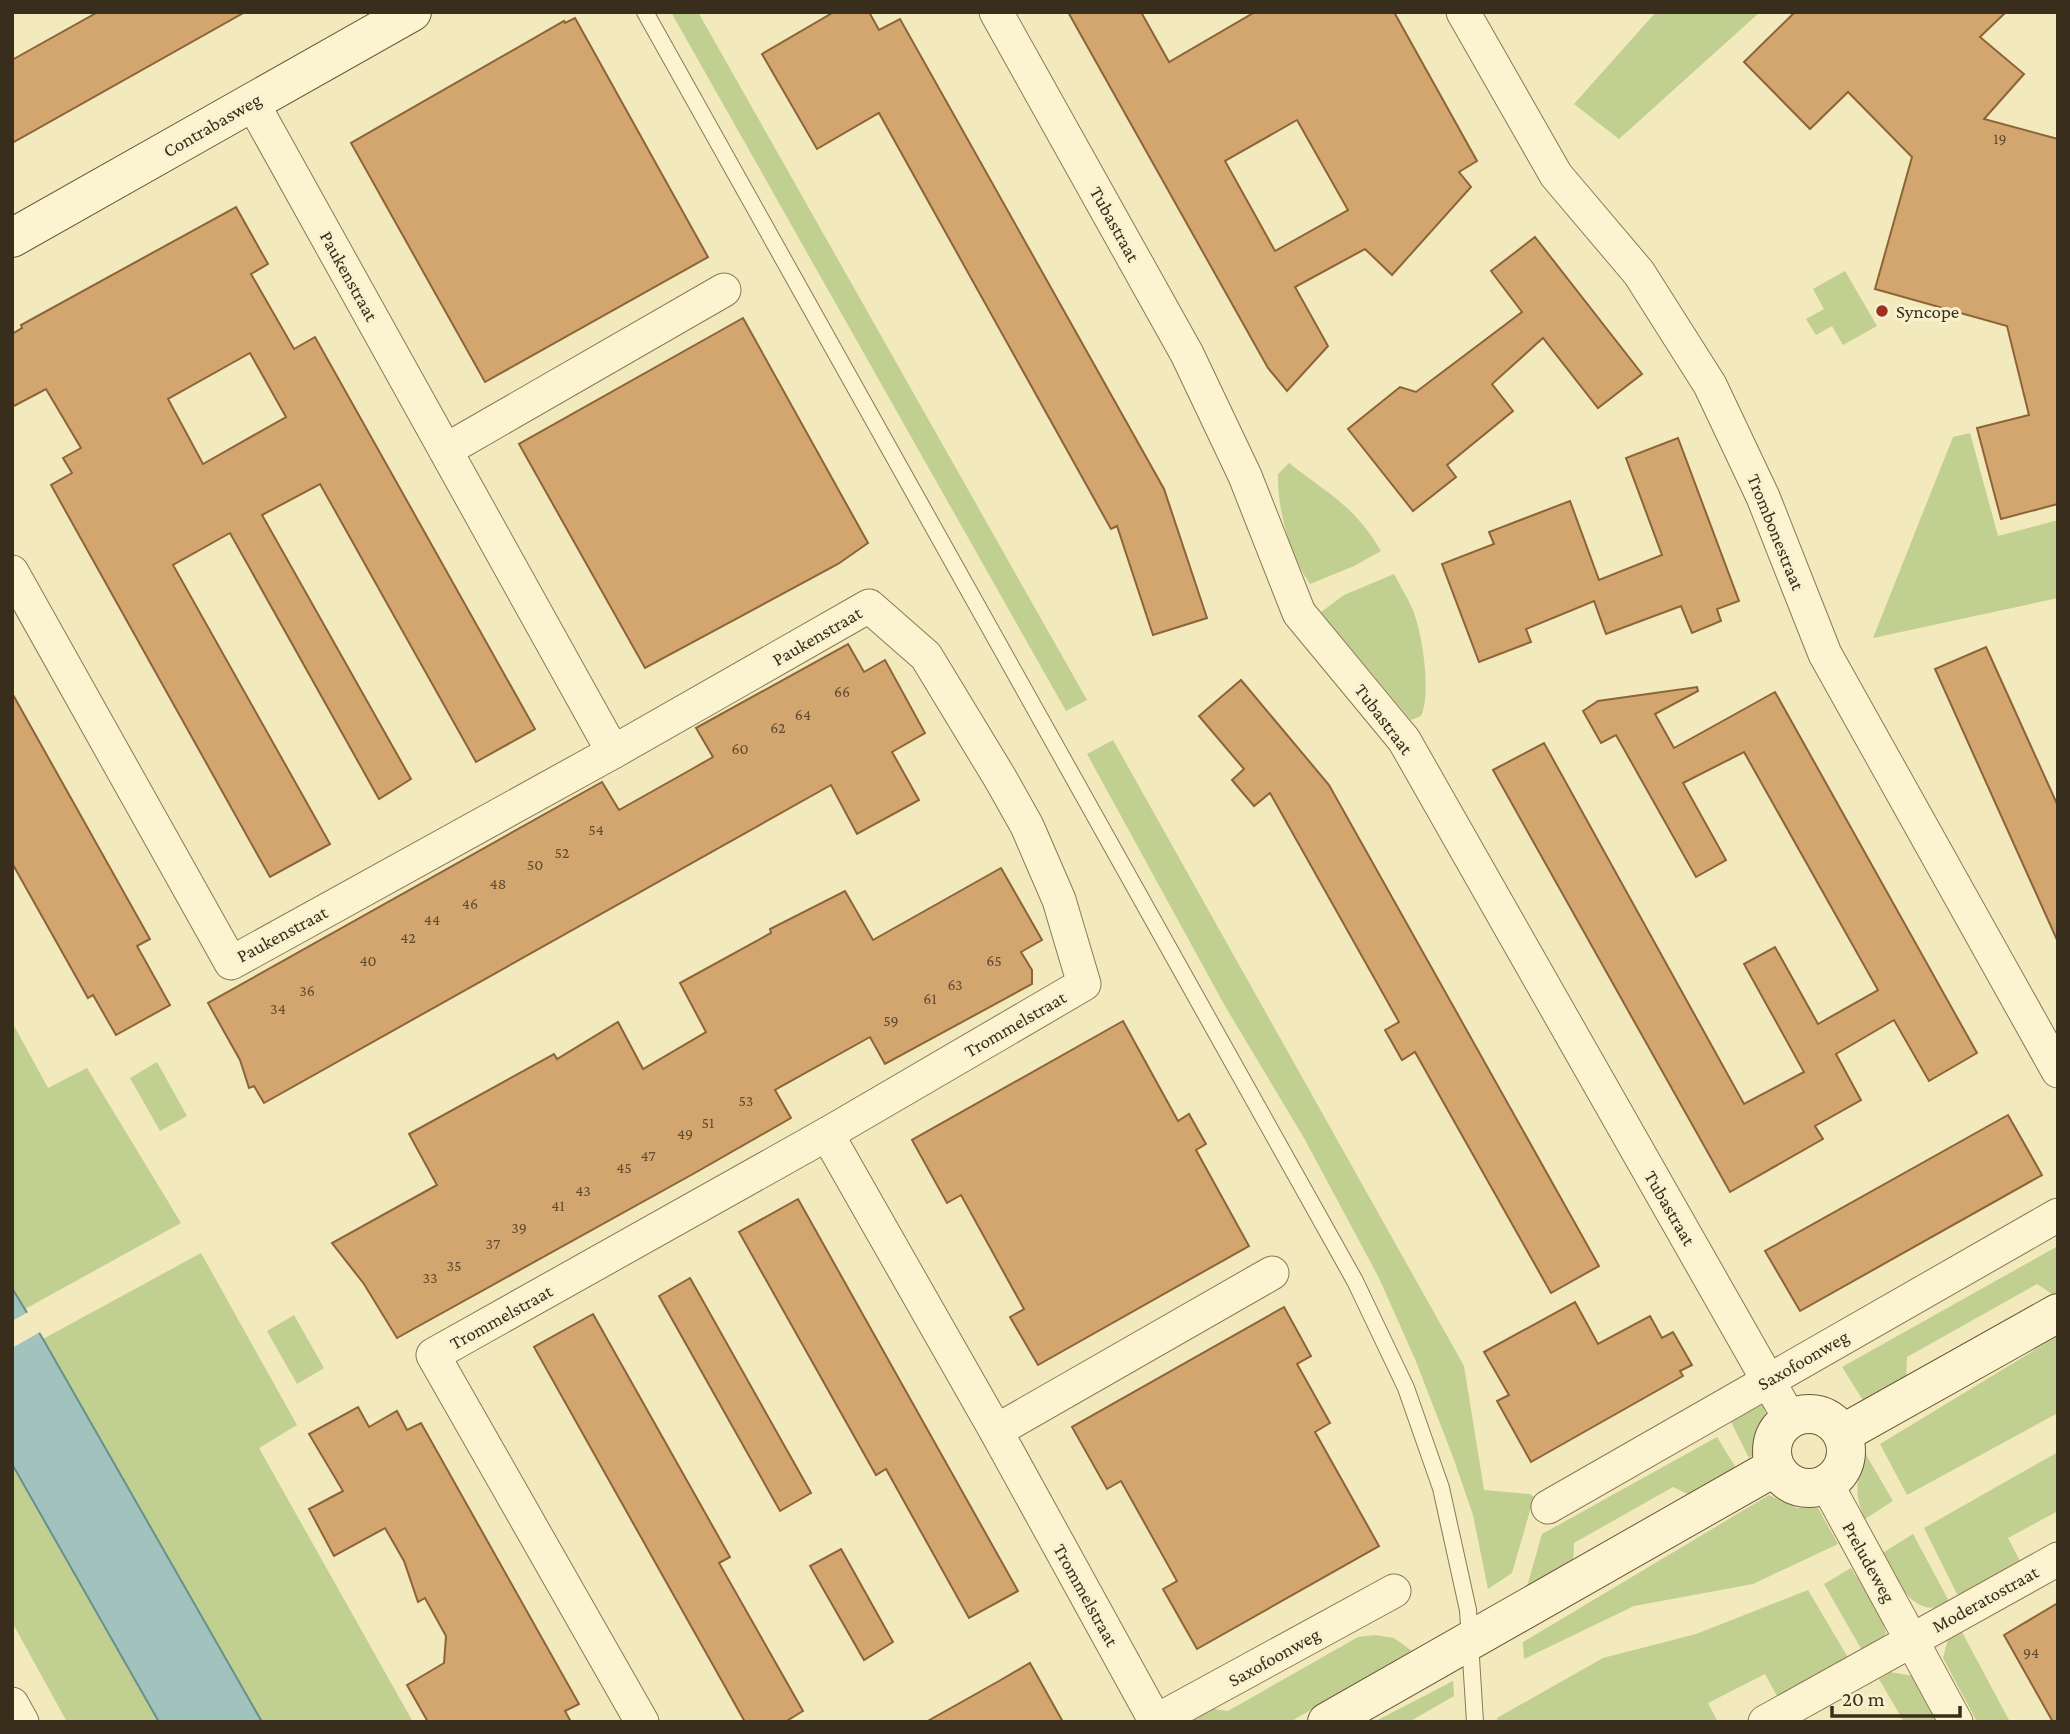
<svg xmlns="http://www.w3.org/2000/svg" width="2070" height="1734" font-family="'Crimson Pro',serif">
  <rect width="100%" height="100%" fill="#f2e9bd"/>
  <g fill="#c1d090">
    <polygon points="671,12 698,12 1087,700 1066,711"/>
    <polygon points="1656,12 1760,12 1619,139 1574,104"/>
    <polygon points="1845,271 1877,326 1843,345 1832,326 1816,335 1806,319 1824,309 1813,289"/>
    <polygon points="1970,433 1998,536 2058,520 2058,598 1873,638 1953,437"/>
    <path d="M1289,463C1328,494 1354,505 1381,551L1354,566L1310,584C1290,555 1277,509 1278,474Z"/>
    <path d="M1394,574C1401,588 1412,604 1416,619C1423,641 1431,695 1421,716L1411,720L1321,612L1344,595Z"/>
    <polygon points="1113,740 1464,1366 1484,1490 1530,1494 1534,1497 1512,1573 1488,1589 1473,1515 1453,1457 1415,1359 1379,1278 1304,1138 1225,1006 1087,754"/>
    <polygon points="12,1022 48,1088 87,1068 181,1223 25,1309 12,1288"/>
    <polygon points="157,1062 187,1116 160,1131 130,1078"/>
    <polygon points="2058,1246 2058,1294 2055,1296 2037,1284 1907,1357 1906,1380 1864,1402 1842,1367"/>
    <polygon points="201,1253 297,1425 259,1448 413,1722 262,1722 43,1339"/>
    <polygon points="294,1315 324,1368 297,1384 267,1331"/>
    <polygon points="2058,1336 2058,1413 1907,1495 1880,1444"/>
    <path d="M1762,1400C1769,1419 1766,1446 1749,1458L1730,1420Z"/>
    <polygon points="1717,1437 1736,1468 1694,1497 1673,1487 1574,1543 1573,1564 1526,1590 1542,1534"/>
    <polygon points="2058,1452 2058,1511 2008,1538 2021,1563 1959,1598 1924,1528"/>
    <path d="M1865,1453L1893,1501L1865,1519C1853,1495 1857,1478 1865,1453Z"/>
    <polygon points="12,1464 159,1722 67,1722 12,1622"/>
    <polygon points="1769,1495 1797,1508 1818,1508 1838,1544 1753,1584 1634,1606 1524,1659 1523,1642"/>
    <path d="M1913,1534L1950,1603C1913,1622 1898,1580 1881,1554Z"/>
    <polygon points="1851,1568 1880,1613 1886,1633 1879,1643 1863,1652 1824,1584"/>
    <polygon points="1808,1590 1850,1661 1778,1698 1765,1674 1708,1703 1718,1722 1498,1722 1497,1718 1603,1658 1696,1634"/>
    <polygon points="1962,1632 2010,1722 1977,1722 1943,1658 1948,1639"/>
    <polygon points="1375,1635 1394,1638 1412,1651 1290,1722 1183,1722 1208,1708 1228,1711 1358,1637"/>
    <polygon points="1890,1672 1913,1676 1939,1722 1904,1722 1879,1679"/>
    <polygon points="1453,1681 1454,1696 1409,1722 1374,1722"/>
  </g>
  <polygon fill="#a1c2bd" stroke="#68918c" stroke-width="2" points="12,1288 43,1339 262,1722 159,1722 12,1464"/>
  <polygon fill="#f2e9bd" points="30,1311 42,1331 12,1348 12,1321"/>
  <g fill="#d3a66f" stroke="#8c6438" stroke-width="2" fill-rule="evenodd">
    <polygon points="98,12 245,12 12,143 12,60"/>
    <polygon points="834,12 869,12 879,30 900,19 1164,489 1207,618 1153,635 1117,526 1111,529 879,113 817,149 762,54"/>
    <path d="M1068,12H1141L1169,62L1255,12H1394L1477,161L1459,172L1471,187L1392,275L1365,249L1295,287L1328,346L1287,391L1268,368ZM1297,120L1348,210L1275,251L1225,161Z"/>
    <polygon points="1795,12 2006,12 1980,37 2024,74 1984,119 2058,139 2058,504 2001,519 1977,428 2029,415 2007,326 1875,289 1912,157 1848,92 1810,129 1744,62"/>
    <polygon points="575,18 708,257 485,382 351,143 564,21 565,23"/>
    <path d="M236,207L268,264L251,274L294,349L315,337L535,729L476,762L320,484L262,515L411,779L379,799L230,533L173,565L330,844L270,877L51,485L72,473L63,458L81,448L46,389L12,407V334L22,328L21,325ZM250,353L286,417L203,464L168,399Z"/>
    <polygon points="1535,237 1642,374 1598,408 1543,338 1492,384 1513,411 1447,465 1456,477 1413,511 1348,429 1400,387 1416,392 1522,312 1491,271"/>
    <polygon points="743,318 868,543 838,564 645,668 519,444"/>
    <polygon points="1678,438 1739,601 1717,609 1721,621 1692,633 1681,606 1606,634 1594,601 1526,629 1531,642 1479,662 1442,564 1494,544 1489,532 1570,501 1599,580 1662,555 1626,458"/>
    <polygon points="848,644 864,672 885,660 925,733 892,752 919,800 857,834 831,785 264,1103 254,1086 249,1088 240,1060 208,1003 602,782 619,810 692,769 713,757 696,728"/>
    <polygon points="1986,647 2058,806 2058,942 1935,669"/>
    <polygon points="1241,680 1329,785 1599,1266 1551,1293 1415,1052 1402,1060 1385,1030 1399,1022 1270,793 1254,806 1232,780 1244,769 1199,716"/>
    <polygon points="1697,687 1698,691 1655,714 1674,748 1775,692 1977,1053 1929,1081 1894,1020 1836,1054 1861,1100 1815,1126 1823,1139 1730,1192 1493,770 1544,743 1744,1104 1804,1072 1744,964 1775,947 1818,1024 1878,990 1744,752 1683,783 1726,860 1696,877 1616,735 1601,743 1583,711 1598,701"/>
    <polygon points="12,693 150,939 137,946 170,1005 116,1035 93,995 88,998 12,863"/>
    <polygon points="1001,868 1042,940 1021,952 1032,970 1032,984 885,1064 870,1037 775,1090 791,1118 693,1174 397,1338 364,1284 332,1243 437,1185 409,1134 554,1054 557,1059 618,1022 643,1069 706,1032 680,983 771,933 770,929 845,891 873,940"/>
    <polygon points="1123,1021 1178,1121 1189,1114 1198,1130 1206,1144 1196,1150 1249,1246 1038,1365 1010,1317 1024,1309 961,1195 947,1203 912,1140"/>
    <polygon points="2008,1115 2042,1175 1800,1311 1765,1251"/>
    <polygon points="798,1199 1018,1591 969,1618 886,1469 876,1475 739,1232"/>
    <polygon points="690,1278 811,1493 780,1511 659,1296"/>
    <polygon points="1575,1302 1598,1344 1650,1316 1662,1338 1673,1332 1692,1365 1680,1371 1683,1376 1531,1462 1497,1401 1509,1395 1484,1352"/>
    <polygon points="1284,1307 1311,1356 1297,1364 1330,1423 1315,1432 1379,1546 1197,1649 1163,1589 1177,1581 1121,1481 1107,1489 1072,1427"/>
    <polygon points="593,1314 730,1557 719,1563 803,1711 785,1722 745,1722 534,1347"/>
    <polygon points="358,1407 369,1427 397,1411 407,1430 421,1423 579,1704 565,1711 571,1722 428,1722 407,1685 444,1663 446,1636 425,1598 418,1602 404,1561 385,1528 334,1556 309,1509 343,1491 309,1434"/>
    <polygon points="841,1549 893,1642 864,1660 810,1566"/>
    <polygon points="2058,1603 2058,1722 2053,1722 2004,1635"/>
    <polygon points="1030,1663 1063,1722 926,1722 999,1681"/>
  </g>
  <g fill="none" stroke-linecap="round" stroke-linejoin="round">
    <defs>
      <polyline id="lane" points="645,12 1355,1281 1406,1388 1441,1488 1468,1610 1475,1722"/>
      <g id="street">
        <polyline points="996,12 1187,354 1245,476 1299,613 1404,740 1790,1419"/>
        <polyline points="1463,12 1556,175 1639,273 1710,385 1763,497 1825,654 2058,1071"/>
        <polyline points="252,102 613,752"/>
        <polyline points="446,450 724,290"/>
        <polyline points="12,572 231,963 613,752 869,606 926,656 1000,778 1027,826 1059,900 1084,984 827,1134"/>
        <polyline points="996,1431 1272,1273"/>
        <polyline points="1826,1483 1956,1722"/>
        <polyline points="1548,1507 2058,1215"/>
        <polyline points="12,1704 22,1722"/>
        <polyline points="642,1722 433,1355 827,1134 996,1431 1156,1722"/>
        <polyline points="1154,1722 1394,1591"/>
        <polyline points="1765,1722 2058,1559"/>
      </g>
      <g id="secondary">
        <polyline points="12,238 412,12"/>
        <circle cx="1809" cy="1451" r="37"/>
        <polyline points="1842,1434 2058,1313"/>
        <polyline points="1327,1722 1775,1467"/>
      </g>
    </defs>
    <use href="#lane" stroke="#8b7854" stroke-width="18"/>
    <use href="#street" stroke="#8b7854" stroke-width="35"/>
    <use href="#secondary" stroke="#6d5938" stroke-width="40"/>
    <use href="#lane" stroke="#fcf4d1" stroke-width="16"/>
    <use href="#street" stroke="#fcf4d1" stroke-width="33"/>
    <use href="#secondary" stroke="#fcf4d1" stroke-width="38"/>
  </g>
  <circle fill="#9f2f1f" stroke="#f8f1cd" stroke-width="2.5" cx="1882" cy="311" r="7"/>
  <g text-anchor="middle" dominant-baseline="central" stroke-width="6" stroke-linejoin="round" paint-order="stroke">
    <g font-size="16" fill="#604b30">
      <text x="2000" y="138">19</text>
      <text x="842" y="691">66</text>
      <text x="803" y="714">64</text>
      <text x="778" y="727">62</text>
      <text x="740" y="748">60</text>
      <text x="596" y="829">54</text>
      <text x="562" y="852">52</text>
      <text x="535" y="864">50</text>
      <text x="498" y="883">48</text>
      <text x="470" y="903">46</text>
      <text x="432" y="919">44</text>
      <text x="408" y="937">42</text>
      <text x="368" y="960">40</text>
      <text x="994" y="960">65</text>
      <text x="955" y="984">63</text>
      <text x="307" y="990">36</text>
      <text x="930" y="998">61</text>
      <text x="278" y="1008">34</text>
      <text x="891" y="1020">59</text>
      <text x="746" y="1100">53</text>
      <text x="708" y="1122">51</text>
      <text x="685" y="1133">49</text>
      <text x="648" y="1155">47</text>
      <text x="624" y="1167">45</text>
      <text x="583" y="1190">43</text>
      <text x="558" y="1205">41</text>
      <text x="519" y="1227">39</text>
      <text x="493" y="1243">37</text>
      <text x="454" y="1265">35</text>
      <text x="430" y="1277">33</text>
      <text x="2031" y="1652">94</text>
    </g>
    <g font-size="19" fill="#392d1b" stroke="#f8f1cd">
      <text transform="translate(212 125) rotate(-30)">Contrabasweg</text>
      <text transform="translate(1115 224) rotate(61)">Tubastraat</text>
      <text transform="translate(349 276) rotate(61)">Paukenstraat</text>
      <text transform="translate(1776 532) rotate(68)">Trombonestraat</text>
      <text transform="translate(817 636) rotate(-30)">Paukenstraat</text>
      <text transform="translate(1384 719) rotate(53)">Tubastraat</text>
      <text transform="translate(282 934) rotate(-28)">Paukenstraat</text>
      <text transform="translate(1015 1024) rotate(-30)">Trommelstraat</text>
      <text transform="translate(1670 1208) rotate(60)">Tubastraat</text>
      <text transform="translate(501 1317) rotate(-29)">Trommelstraat</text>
      <text transform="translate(1803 1360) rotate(-30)">Saxofoonweg</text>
      <text transform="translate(1869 1562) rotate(61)">Preludeweg</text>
      <text transform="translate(1086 1595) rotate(61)">Trommelstraat</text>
      <text transform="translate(1985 1599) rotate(-29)">Moderatostraat</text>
      <text transform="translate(1274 1657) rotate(-29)">Saxofoonweg</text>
    </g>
    <g font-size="19" fill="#392d1b" stroke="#f8f1cd" text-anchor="start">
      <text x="1896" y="311">Syncope</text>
    </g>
  </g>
  <rect width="2070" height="1734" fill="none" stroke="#392d1b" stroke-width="28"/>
  <path d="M1832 1706v10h128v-10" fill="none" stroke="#392d1b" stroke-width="3.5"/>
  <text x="1842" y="1706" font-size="21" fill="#392d1b" stroke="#f8f1cd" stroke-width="5" paint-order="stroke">20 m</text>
</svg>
